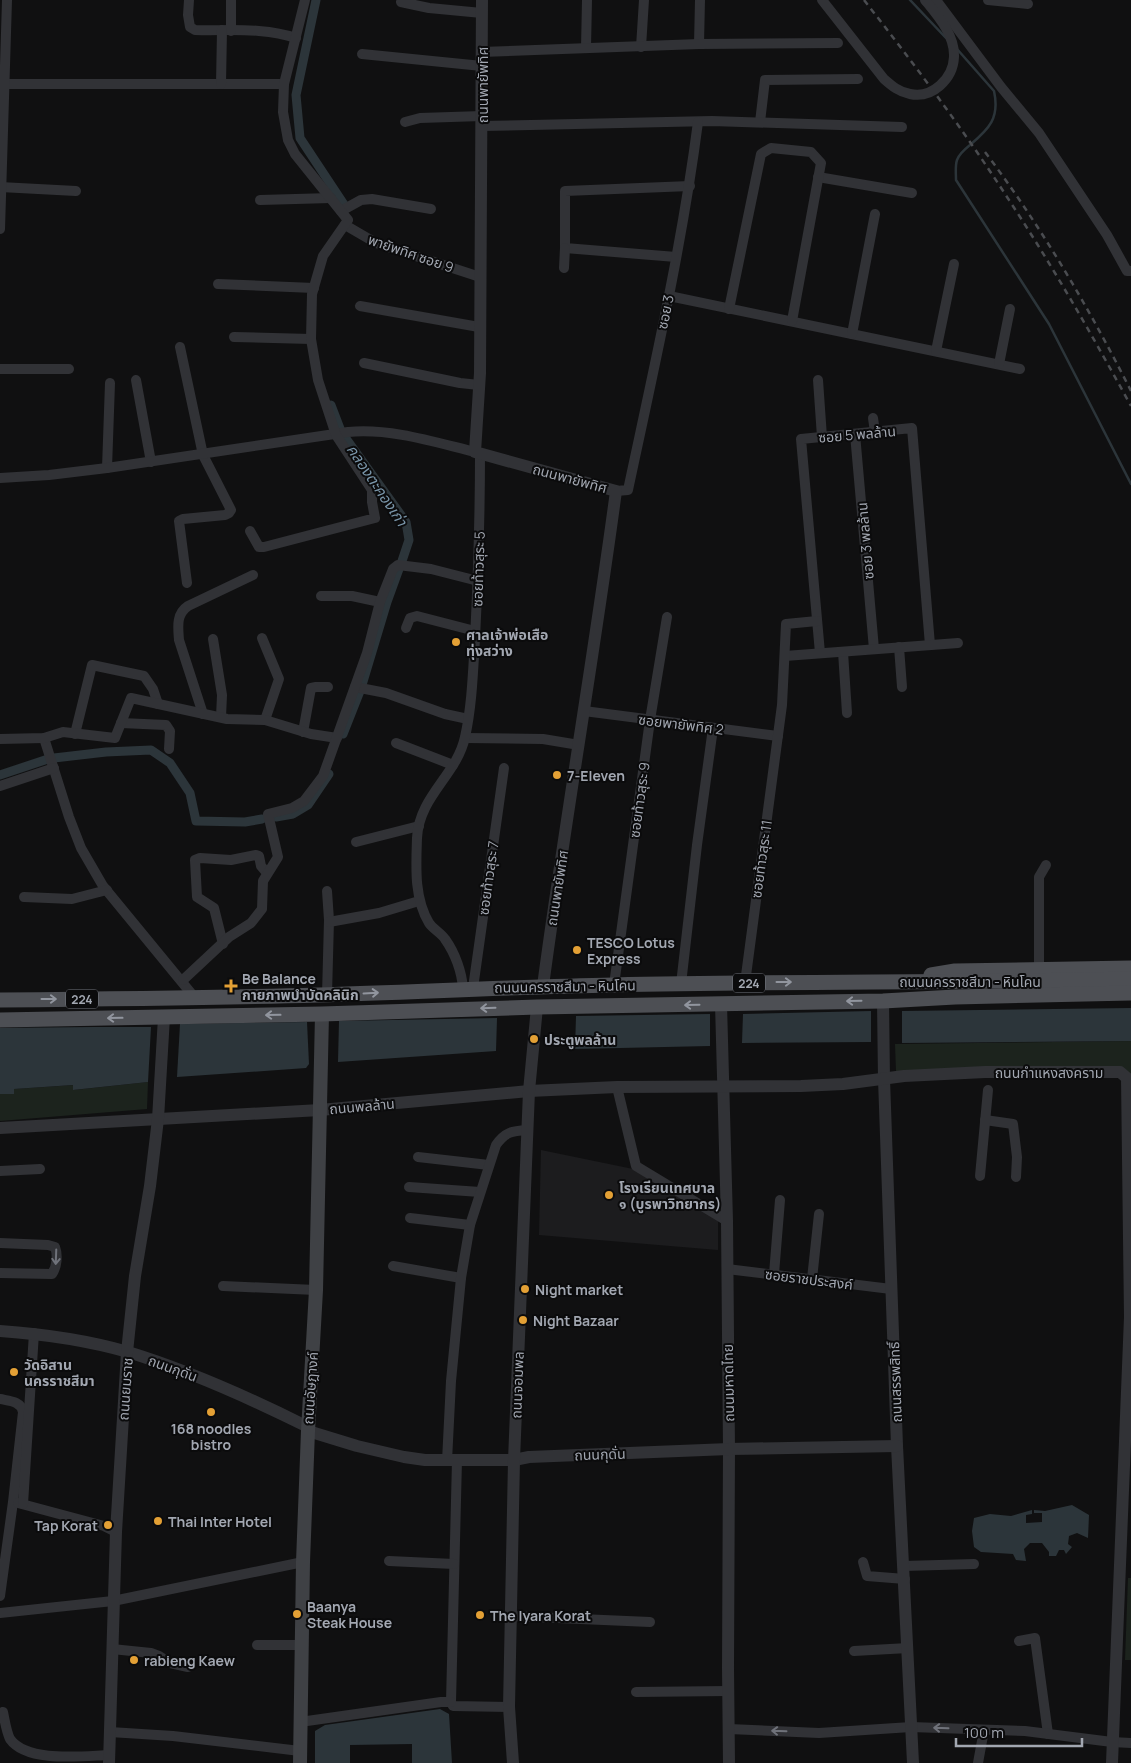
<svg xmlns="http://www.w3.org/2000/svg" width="1131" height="1763" font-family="Manrope,'Noto Sans Thai',sans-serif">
  <rect width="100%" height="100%" fill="#101011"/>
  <polygon fill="#1c1c1e" points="541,1150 638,1170 718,1219 718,1250 539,1235"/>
  <g fill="#1c231d">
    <polygon points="1131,1041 1131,1076 896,1071 895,1044"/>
    <polygon points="148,1082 147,1109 0,1121 0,1094 14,1094 14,1089 74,1085 74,1090"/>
    <polygon points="1128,1578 1131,1578 1131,1660 1125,1660"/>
  </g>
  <g fill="#2c353a">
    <polygon points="1131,1008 1131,1041 902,1043 902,1011"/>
    <polygon points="871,1011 871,1042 742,1043 743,1014"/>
    <polygon points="710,1014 710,1046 575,1049 576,1016"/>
    <polygon points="497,1018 496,1051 338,1062 339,1021"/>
    <polygon points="307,1022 309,1064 306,1068 177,1077 180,1024"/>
    <polygon points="92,1027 151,1027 148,1082 73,1090 73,1085 14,1089 14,1094 0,1094 0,1028"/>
    <polygon points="1072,1505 1089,1515 1088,1538 1077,1533 1069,1536 1068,1544 1072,1547 1066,1554 1064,1550 1059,1550 1056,1556 1049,1556 1049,1552 1042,1543 1030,1543 1024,1549 1026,1561 1016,1560 1013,1554 981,1552 974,1547 972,1531 974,1518 990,1514 1011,1516 1032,1510 1032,1514 1026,1515 1026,1523 1042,1522 1042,1513 1034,1513 1034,1510 1045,1511"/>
    <polygon points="440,1709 449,1714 452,1763 412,1763 412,1744 350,1745 350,1763 315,1763 315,1731 325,1725"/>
  </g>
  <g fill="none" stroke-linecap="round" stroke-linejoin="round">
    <g stroke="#2c353a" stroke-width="2.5">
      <polyline points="910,0 946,38"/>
      <path d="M957,49L994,91C1000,118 989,129 970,145C965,149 959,154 957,160C955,166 956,173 956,180L1049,324L1131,484"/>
    </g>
    <g stroke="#2c353a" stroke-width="9">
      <polyline points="316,0 296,95 300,138 345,206"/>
      <polyline points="331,405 341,431"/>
      <polyline points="345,437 406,522 409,540 402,561"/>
      <polyline points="362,685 387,602 399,569"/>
      <polyline points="343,734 360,691"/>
      <polyline points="54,758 106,752 151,750 170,763 190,793 196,821 245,822 262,819"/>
      <polyline points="0,775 48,759"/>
      <polyline points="276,817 293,814 308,805 329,774"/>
    </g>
    <g stroke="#313236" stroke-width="10">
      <path d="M189,0L188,15L190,27L195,30C229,31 264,27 296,38"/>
      <polyline points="231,0 231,31"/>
      <polyline points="936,0 1001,87 1039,133 1107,235 1127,271 1131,271"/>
      <polyline points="988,0 1028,4"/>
      <polyline points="401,2 429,8 482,13"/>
      <polyline points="699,44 700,0"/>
      <polyline points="641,47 644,0"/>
      <polyline points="586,48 587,0"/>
      <polyline points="481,52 699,44 838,43"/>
      <polyline points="362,54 482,66"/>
      <polyline points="0,84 284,84"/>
      <polyline points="221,84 222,30"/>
      <polyline points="405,122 420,118 482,116"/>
      <polyline points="760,122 765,80 858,79"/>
      <polyline points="482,126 712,121 902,127"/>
      <polyline points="818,177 912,193"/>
      <polyline points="0,187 76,191"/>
      <polyline points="260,200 331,198"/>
      <polyline points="341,211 361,200 372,199 431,209"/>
      <polyline points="345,225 376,243 480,277"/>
      <polyline points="0,229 7,0"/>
      <polyline points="676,257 565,248 565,191 690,186"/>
      <polyline points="564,268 565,248"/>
      <polyline points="218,284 314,288"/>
      <polyline points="669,296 1020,369"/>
      <polyline points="360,306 479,327"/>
      <polyline points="729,309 761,154 771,148 811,152 821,163 792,321"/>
      <polyline points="852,334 875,214"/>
      <polyline points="234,337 311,339"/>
      <polyline points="180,347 203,455 231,510 229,513 225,515 183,519 179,521 187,583"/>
      <polyline points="936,351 954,264"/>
      <polyline points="364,363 460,383 479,385"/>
      <polyline points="999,364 1010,309"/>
      <polyline points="0,369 69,369"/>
      <polyline points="136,380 151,462"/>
      <polyline points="818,380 822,437"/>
      <polyline points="873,418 875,432"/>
      <polyline points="855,434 874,649"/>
      <polyline points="107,468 110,383"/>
      <path d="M0,478L49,475L107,468L348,432C391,428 434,442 475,452"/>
      <path d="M616,491L628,490C654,368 682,246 698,122"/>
      <polyline points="250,531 259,547 264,547 375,518 372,502 372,490 336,435 318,380 311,339 312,294 323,256 348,220 295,154 288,140 283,112 284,84 305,0"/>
      <polyline points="321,596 352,596 380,602"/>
      <polyline points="406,628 410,618 417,616 475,631"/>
      <polyline points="262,638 279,679 265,720"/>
      <polyline points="213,639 222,695 221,717"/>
      <polyline points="899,647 902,687"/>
      <polyline points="843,652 847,713"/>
      <polyline points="820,653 801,439 912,428 930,645"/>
      <polyline points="785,656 958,643"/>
      <polyline points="355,687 386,693 445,714 468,719"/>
      <polyline points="584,711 778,736"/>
      <path d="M203,714L179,640C178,627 176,614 188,606L253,575"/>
      <polyline points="121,723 166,725 170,731 169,749"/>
      <polyline points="303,732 311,688 316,687 328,687"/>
      <polyline points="75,734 92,665 144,676 153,689 158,704"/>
      <polyline points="44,738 69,817 81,848 103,886 195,998"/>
      <polyline points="465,738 543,739 579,745"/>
      <polyline points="0,739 44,738 63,732 115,738 131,698 227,719 265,720 311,734 337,738"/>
      <polyline points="396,743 453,765"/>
      <polyline points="0,786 54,768"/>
      <polyline points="356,842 419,826"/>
      <polyline points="327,891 329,920 327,995"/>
      <polyline points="24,897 72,899 107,890"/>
      <polyline points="329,922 379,913 419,901"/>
      <polyline points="223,944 214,908 197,897 195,860 200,858 231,860 256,855 259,856 261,866 267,873"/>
      <polyline points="1039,970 1039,877 1046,865"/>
      <polyline points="183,980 229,937 251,923 262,909 263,881 278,857 268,814 292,808 304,801 323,776 367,653 380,602 393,569 398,565 431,569 478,581"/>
      <polyline points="745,983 782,705 786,624 817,621"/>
      <polyline points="681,984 697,845 713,728"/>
      <polyline points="614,985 650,720 667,617"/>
      <polyline points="473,988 504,768"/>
      <path d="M463,989C462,972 455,953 445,939C441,933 433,929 429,923C414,898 416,867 417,838C419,796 457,775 465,737C472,706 473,671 475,639C478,577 480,516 480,454"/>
      <polyline points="617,1087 636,1166 727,1221"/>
      <polyline points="985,1120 1013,1124 1017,1157 1016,1177"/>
      <polyline points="418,1157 489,1165"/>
      <polyline points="0,1171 40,1169"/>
      <polyline points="980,1176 988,1090"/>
      <polyline points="409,1187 480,1192"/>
      <polyline points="410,1218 470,1225"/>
      <path d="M0,1243L48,1245L55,1247C58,1255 57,1267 52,1274L0,1273"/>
      <polyline points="393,1266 461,1278"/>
      <polyline points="727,1269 891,1289"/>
      <polyline points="774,1274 780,1200"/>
      <polyline points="812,1279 819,1214"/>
      <polyline points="223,1286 316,1290"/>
      <path d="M0,1399C9,1401 21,1401 23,1412L13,1502L0,1596"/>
      <polyline points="457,1460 451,1702 453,1706 509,1707"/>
      <path d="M447,1461L451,1381L461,1278L470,1225L496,1145C505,1132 512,1131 527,1130"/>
      <polyline points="18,1503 104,1526 116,1532"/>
      <polyline points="23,1504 34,1333"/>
      <polyline points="389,1561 454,1564"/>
      <polyline points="863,1562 867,1576 905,1579"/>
      <polyline points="904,1566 974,1564"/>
      <polyline points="0,1613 113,1601 303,1562"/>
      <polyline points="511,1616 650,1622"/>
      <polyline points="1019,1641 1035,1638 1048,1734"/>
      <polyline points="257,1645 303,1645"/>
      <polyline points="112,1649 151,1653 159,1656 170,1663 188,1667"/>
      <polyline points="854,1651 908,1648"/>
      <polyline points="636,1692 728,1691"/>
      <path d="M3,1712C5,1721 6,1731 10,1739C27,1763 82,1756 109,1755"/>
      <polyline points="300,1722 441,1702 451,1702"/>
      <polyline points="729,1729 819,1733 911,1727 1025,1731 1112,1742 1131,1743"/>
      <polyline points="110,1732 173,1736 300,1751"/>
      <polyline points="978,1763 984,1730"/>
    </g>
    <g stroke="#313236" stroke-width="12">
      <path d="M482,0L480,373L475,452L616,491C594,656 565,821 543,986"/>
      <polyline points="883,1001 884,1079 897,1446 913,1763"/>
      <polyline points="721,1004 727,1221 729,1449 728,1668 729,1763"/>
      <polyline points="0,1128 320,1110 529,1091 617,1087 801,1086 843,1084 904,1076 985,1072 1120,1072 1127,1078 1130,1317 1112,1763"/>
      <path d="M0,1331C43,1334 86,1340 128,1352C190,1371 250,1398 308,1427"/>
      <polyline points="308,1431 357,1446 404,1457 425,1460 514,1460 529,1457 729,1449 897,1446"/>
      <polyline points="109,1763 116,1532 127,1352 135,1276 150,1186 158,1119 164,1017"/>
      <polyline points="513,1763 509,1707 514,1460 529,1091 537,1007"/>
    </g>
    <polyline stroke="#3f4145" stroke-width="14" points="300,1763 303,1562 308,1431 316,1290 322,1014"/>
    <g stroke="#4d4f54" stroke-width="15">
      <polyline points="931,975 955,971 1131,968"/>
      <path d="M0,1000C106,999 212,998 318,995C417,992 515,987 614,985C786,981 959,983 1131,979"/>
      <polyline points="0,1020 322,1014 537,1007 883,1001 955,997 1131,993"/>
    </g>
    <g stroke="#4a4c50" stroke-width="2.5" stroke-dasharray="6 5" stroke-linecap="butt">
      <path d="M864,0C914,64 963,129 1007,197C1052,265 1092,335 1131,406"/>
      <path d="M985,152C1041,226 1089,308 1131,391"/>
    </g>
    <path stroke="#313236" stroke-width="10" d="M822,0L884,79C892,86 899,92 910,94C932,99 953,79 954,57C955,35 938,16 925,0"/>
  </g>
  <defs><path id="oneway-shaft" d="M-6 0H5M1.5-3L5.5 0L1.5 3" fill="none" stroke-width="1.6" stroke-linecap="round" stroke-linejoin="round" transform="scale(1.25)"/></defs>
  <g stroke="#91959e">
    <use href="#oneway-shaft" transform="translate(784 982)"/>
    <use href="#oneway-shaft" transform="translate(371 993) rotate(-3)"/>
    <use href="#oneway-shaft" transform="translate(49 999)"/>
    <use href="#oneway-shaft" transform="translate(854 1001) rotate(179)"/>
    <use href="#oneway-shaft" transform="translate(692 1005) rotate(179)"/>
    <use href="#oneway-shaft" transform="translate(488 1008) rotate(178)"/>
    <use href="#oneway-shaft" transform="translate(273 1015) rotate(179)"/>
    <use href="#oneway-shaft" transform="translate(115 1018) rotate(179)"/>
  </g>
  <g stroke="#6f727a">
    <use href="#oneway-shaft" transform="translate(56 1257) rotate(92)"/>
    <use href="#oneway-shaft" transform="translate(941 1728) rotate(-178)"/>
    <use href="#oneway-shaft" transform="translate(779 1731) rotate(-178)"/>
  </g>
  <g fill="#e3a035" stroke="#0b0b0c" stroke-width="2">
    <circle cx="456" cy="642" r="5"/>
    <circle cx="557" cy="775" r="5"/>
    <circle cx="577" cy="950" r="5"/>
    <path d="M228.5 978.5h5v5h5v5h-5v5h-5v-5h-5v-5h5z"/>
    <circle cx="534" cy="1039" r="5"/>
    <circle cx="609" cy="1195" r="5"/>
    <circle cx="525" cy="1289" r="5"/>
    <circle cx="523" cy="1320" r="5"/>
    <circle cx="14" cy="1372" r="5"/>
    <circle cx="211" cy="1412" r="5"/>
    <circle cx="158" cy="1521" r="5"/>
    <circle cx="108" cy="1525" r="5"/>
    <circle cx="297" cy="1614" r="5"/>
    <circle cx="480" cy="1615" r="5"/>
    <circle cx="134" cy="1660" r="5"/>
  </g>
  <g text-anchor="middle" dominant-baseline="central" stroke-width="4" stroke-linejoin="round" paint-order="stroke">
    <g fill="#0b0b0c" stroke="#757880" stroke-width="1">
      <rect x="733" y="973.5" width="32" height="19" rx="4"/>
      <rect x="66" y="989.5" width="32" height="19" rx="4"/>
    </g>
    <g font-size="12" font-weight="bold" fill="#a2a7b1">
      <text x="749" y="983">224</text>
      <text x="82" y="999">224</text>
    </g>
    <g font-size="14" fill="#a2a7b1" stroke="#0b0b0c">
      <text transform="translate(482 85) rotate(-90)">ถนนพายัพทิศ</text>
      <text transform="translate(411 253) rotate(19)">พายัพทิศ ซอย 9</text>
      <text transform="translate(665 312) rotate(-78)">ซอย 3</text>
      <text transform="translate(857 434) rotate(-5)">ซอย 5 พลล้าน</text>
      <text transform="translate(570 478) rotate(15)">ถนนพายัพทิศ</text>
      <text transform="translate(865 541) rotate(-95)">ซอย 3 พลล้าน</text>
      <text transform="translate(478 569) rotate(-88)">ซอยท้าวสุระ 5</text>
      <text transform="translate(681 724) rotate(7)">ซอยพายัพทิศ 2</text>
      <text transform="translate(639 800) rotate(-82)">ซอยท้าวสุระ 9</text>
      <text transform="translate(761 859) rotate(-82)">ซอยท้าวสุระ 11</text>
      <text transform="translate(488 878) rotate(-82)">ซอยท้าวสุระ 7</text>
      <text transform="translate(557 888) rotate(-81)">ถนนพายัพทิศ</text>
      <text x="970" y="981">ถนนนครราชสีมา - หินโคน</text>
      <text transform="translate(565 986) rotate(-1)">ถนนนครราชสีมา - หินโคน</text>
      <text x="1049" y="1072">ถนนกำแหงสงคราม</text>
      <text transform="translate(362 1106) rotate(-5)">ถนนพลล้าน</text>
      <text transform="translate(809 1279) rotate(7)">ซอยราชประสงค์</text>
      <text transform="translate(173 1368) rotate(20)">ถนนกุดั่น</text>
      <text transform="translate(895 1382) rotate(-92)">ถนนสรรพสิทธิ์</text>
      <text transform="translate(728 1383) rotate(-91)">ถนนมหาดไทย</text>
      <text transform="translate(517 1385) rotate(-88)">ถนนจอมพล</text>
      <text transform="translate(310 1388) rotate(-86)">ถนนอัษฎางค์</text>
      <text transform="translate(125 1389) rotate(-86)">ถนนยมราช</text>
      <text transform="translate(600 1454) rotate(-2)">ถนนกุดั่น</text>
    </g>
    <g font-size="14" font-weight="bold" fill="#a2a7b1" stroke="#0b0b0c" text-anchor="start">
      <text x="466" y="634">ศาลเจ้าพ่อเสือ<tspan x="466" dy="16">ทุ่งสว่าง</tspan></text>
      <text x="567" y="775">7-Eleven</text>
      <text x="587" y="942">TESCO Lotus<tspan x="587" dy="16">Express</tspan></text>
      <text x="242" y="978">Be Balance<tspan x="242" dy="16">กายภาพบำบัดคลินิก</tspan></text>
      <text x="544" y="1039">ประตูพลล้าน</text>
      <text x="619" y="1187">โรงเรียนเทศบาล<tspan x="619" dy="16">๑ (บูรพาวิทยากร)</tspan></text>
      <text x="535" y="1289">Night market</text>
      <text x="533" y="1320">Night Bazaar</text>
      <text x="24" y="1364">วัดอิสาน<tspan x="24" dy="16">นครราชสีมา</tspan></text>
      <text x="211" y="1428" text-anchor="middle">168 noodles<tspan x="211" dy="16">bistro</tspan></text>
      <text x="168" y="1521">Thai Inter Hotel</text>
      <text x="98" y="1525" text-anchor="end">Tap Korat</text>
      <text x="307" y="1606">Baanya<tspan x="307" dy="16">Steak House</tspan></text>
      <text x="490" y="1615">The Iyara Korat</text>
      <text x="144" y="1660">rabieng Kaew</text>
    </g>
    <g font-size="15" font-style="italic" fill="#7a96aa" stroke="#0b0b0c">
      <text transform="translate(377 485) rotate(56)">คลองตะคองเก่า</text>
    </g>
  </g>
  <path d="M956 1738v8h126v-8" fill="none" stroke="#a2a7b1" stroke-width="2.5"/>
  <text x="964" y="1738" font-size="15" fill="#a2a7b1" stroke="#0b0b0c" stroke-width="4" paint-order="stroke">100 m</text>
</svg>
